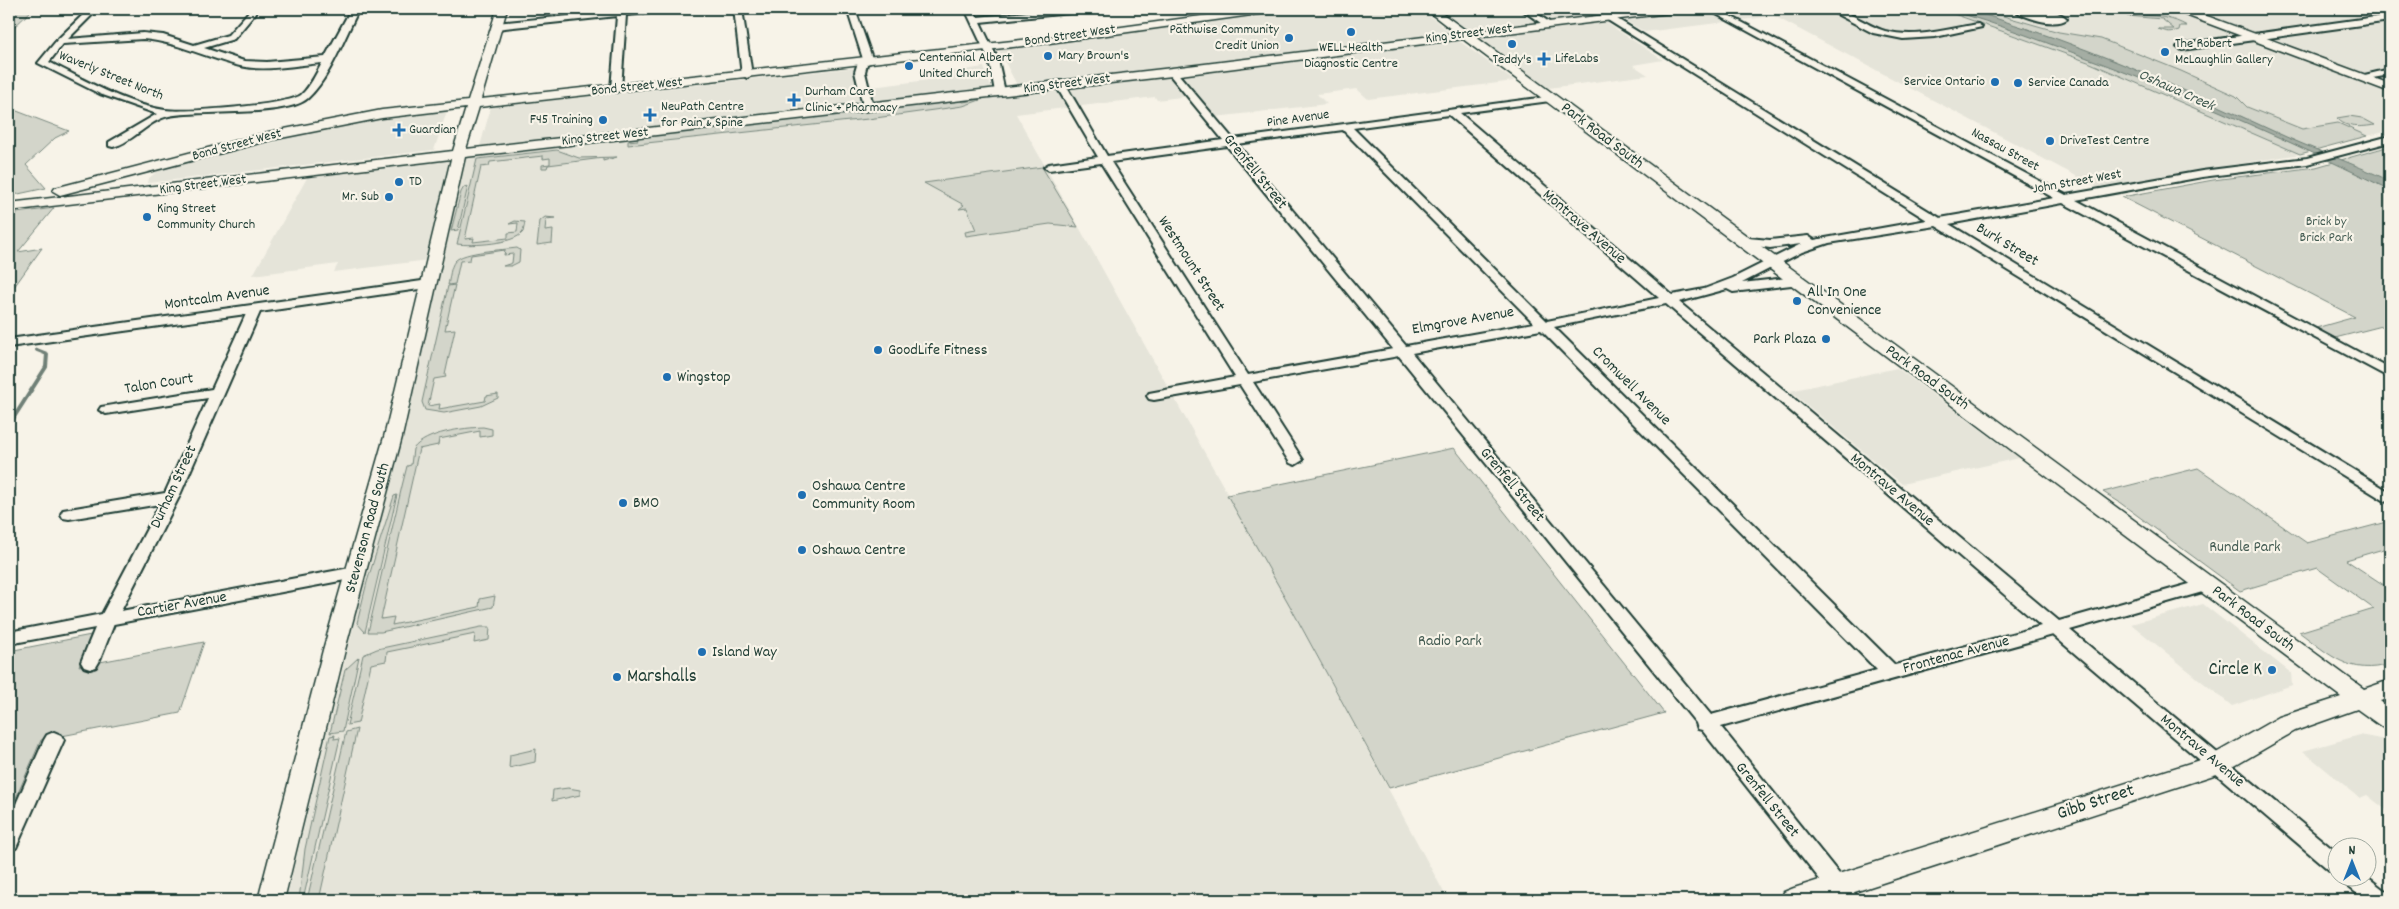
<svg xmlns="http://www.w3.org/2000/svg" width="2399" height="909" font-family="Dekko,sans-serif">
  <rect width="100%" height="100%" fill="#f7f3e8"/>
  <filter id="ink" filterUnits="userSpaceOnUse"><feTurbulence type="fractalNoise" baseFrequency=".02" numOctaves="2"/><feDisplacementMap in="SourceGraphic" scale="10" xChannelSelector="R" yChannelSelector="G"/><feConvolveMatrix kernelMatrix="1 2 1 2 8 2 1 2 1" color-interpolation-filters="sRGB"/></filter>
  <g filter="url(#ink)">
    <g fill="#e5e4d9">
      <polygon points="1295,9 1421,9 1451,33 1017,85 998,49 1112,35 1211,18"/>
      <polygon points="1434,9 1613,9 1625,16 1602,20 1663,60 1633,65 1648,75 1541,89"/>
      <polygon points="1712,9 1939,9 2088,62 2300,154 2097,187 1774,16 1645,32 1624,20"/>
      <polygon points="1982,9 2390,9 2390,78 2369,82 2390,91 2390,131 2367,136 2338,123 2302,129 2247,107 2236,96 2122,47 2101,39 2059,32"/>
      <polygon points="1458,40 1514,81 1368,99 1357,89 1317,94 1327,104 1215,117 1197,95 1157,100 1155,97 1016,114 1290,606 1448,900 286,900 444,258 334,272 338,264 253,275 308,176"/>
      <polygon points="868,66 866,73 872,87 944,78 943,73 984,67 992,90 480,146 491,107"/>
      <polygon points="447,111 434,150 148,183 149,178 160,169 292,134 373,120"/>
      <polygon points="1897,368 2019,458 1902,484 1790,391"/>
      <polygon points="2203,604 2291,673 2292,685 2232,706 2131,624"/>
      <polygon points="2360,735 2385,740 2390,744 2390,813 2367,795 2360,798 2303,751"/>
    </g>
    <g fill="#d3d5ca" stroke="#79897f">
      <polygon points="9,9 33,9 9,32"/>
      <polygon points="1940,9 1979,9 2059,32 2101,39 2181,71 2236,96 2247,107 2302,129 2338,123 2367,136 2300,154 2088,62"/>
      <path d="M2141,15C2160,16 2173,18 2187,26H2180L2179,30C2169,33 2168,32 2158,29H2174L2162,19L2127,16Z"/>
      <polygon points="983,99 963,106 868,119 628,145 628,141 638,140 638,137 961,100 963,102"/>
      <polygon points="9,108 69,131 55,138 26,165 46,188 9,196"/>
      <path d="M2349,116L2362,118L2375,125C2362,127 2346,129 2337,118Z"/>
      <polygon points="2390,146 2390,324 2335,338 2316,328 2355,317 2122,197 2213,180 2316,167"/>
      <path d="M557,150L579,158L617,157L603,161V158L548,165L547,168H542V165L550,164V158L543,159V156L490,162L489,166L481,167L465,239L474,238L473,242L508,238V233L517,232L518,223L509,224L515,221L525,222L523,232C514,244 472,246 457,244L477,159Z"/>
      <polygon points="1042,167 1078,227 1050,224 966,236 965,232 976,230 967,208 959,209 964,205 924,183"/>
      <polygon points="468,186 458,230 451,231 461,192 464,187"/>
      <polygon points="54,208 18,252 42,248 9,294 9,214"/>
      <polygon points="545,217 555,218 546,219 545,231 553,230 552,243 537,245 540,221"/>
      <path d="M517,248L520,250L519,262L511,266H503L512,263L513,254L504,255L505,250L471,255L470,260L460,261L455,284L448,285C450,278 450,267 455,261C464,251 503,250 517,248Z"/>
      <polygon points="455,285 445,330 455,329 445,375 446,377 434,379 428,406 440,404 439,409 485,401 486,396 498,394 498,398 481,406 444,413 425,410 422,402 448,286"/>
      <path d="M483,427L492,429V435L480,437V431L439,439L438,445L419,449L381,619L394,617L392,625L479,607L480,599L495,596L493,607L381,632H368L402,486L407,466L411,465L413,449C426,432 463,428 483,427Z"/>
      <polygon points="1454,448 1664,713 1389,788 1290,606 1227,495"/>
      <path d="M2198,468L2307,543L2390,521V547L2346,560L2390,589V664C2350,676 2330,655 2299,632L2374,609L2317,568L2240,591L2119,502L2103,492Z"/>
      <polygon points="397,495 365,632 357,623 367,582 394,496"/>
      <polygon points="481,627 490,627 489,640 474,643 475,634 387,652 386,661 371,664 358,723 347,725 363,655 377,649"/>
      <polygon points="91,635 79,666 204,642 180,713 41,740 9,814 9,651"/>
      <polygon points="359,657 343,731 330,733 345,670"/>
      <polygon points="357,729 319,900 307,900 346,732"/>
      <polygon points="335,735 334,739 340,738 303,900 299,900 305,849 330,736"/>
      <polygon points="536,749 535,762 509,768 510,755"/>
      <polygon points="568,788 580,790 580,795 552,801 553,790"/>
    </g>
    <path fill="#a4ada3" stroke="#6f8077" d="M1945,9C1976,9 1996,19 2025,28C2110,56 2191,93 2271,130C2311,149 2351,162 2390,181V190C2297,144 2202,102 2106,65C2052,45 2000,24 1945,9Z"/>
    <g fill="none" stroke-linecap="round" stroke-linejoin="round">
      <polyline stroke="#6f8077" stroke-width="4" points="9,425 46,367 47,354 37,350"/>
      <defs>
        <g id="minor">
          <path d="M89,9H98L68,39L143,33L163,35L194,45L228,35L251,9H259L234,39L204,48L244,61L267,62L325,57L351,9H359C345,36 330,78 308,98C288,117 199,110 169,116C149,120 133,142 113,147L109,146V142L157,114L100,94L38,63L57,40ZM143,39C177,42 207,58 240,66C266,72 296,65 322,63C316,74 310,87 301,95C288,105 184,113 165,110C125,104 85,80 49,62L63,44Z"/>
          <polygon points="618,9 667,9 663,12 626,15 621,89 616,92 611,89 617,16 496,29 492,26 496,23 618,11"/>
          <polygon points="734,9 742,9 752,75 747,78 742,75"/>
          <polygon points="847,9 855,9 873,61 867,64 865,72 873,106 868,109 863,106 855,72 858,62 863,59"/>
          <polygon points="965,9 973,9 977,17 1058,9 1084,9 1080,12 980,22 998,60 1005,92 1000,95 995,92 989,60"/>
          <polygon points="1521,9 1530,9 1552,24 1545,26"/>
          <path d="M1707,9H1717L2066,195L2202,171L2307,158L2390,136V142L2307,164L2202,177L2076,200L2390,369V378L2063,203L1949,224L2390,492V504L1936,226L1829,243L1802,252L1742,283L1796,277L1802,281L1800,284L1733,292L1727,289L1679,302L2059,621L2207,579L2213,581L2215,585L2213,589L2070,630L2336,852V873L2329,870L2053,635L1721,727L1860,900H1836L1702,730L1698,729L1696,723L1399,356L1253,382L1303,460L1295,465L1290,463L1240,385L1154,400L1149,399L1147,396L1149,393L1235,377L1101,163L1049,170L1044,167L1049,164L1098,157L1055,84L1060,81L1065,84L1107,156L1223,140L1169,74V70H1175L1233,139L1553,96L1555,98L1550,101L1460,113L1672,295L1704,289L1733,278L1801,244L1770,248L1737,243V237L1770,240L1808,236L1814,240L1927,220L1606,19L1605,17L1609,14L1940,218L2054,198ZM1449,115L1659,298L1547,321L1353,128ZM1343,130L1534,323L1406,346L1237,144ZM1227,146L1393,349L1248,375L1111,162ZM1666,304L2041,626L1895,665L1554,327ZM1541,330L1877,670L1711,715L1412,353Z"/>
          <path d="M1827,9C1847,8 1865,25 1885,31C1915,39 1948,29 1978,24L1982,27L1935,37L1903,39L1873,33Z"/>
          <path d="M2013,9C2023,8 2028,13 2037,13C2049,14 2057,9 2067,19C2055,28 2024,18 2013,9Z"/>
          <polygon points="2390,15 2390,21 2182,50 2177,47 2182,44"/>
          <polygon points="2390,69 2390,75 2361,80 2356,77"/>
          <polygon points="429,280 435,284 433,287 260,312 179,497 121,611 355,567 361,569 363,573 361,577 114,624 99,662 96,667 90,669 84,667 81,662 95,628 9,644 9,632 102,614 160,504 69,519 63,518 61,514 63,510 165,493 208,398 106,414 99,410 101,407 212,389 246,314 9,347 9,339"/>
          <polygon points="54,732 61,735 64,740 16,848 9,851 9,820 44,740 47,735"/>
          <polygon points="2341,876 2366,876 2388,893 2390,900 2365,900 2344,883"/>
        </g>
        <g id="major">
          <polygon points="497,9 507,9 481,99 1049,37 1252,9 1278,9 1273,12 1049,43 479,107 466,149 1172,68 1456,33 1425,9 1436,9 1468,32 1653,9 1682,9 1677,12 1476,37 2364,689 2390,680 2390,698 2380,701 2390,709 2390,730 2382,727 2357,709 2295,731 2226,771 1830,900 1781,900 1784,892 1794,888 2209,757 2279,717 2341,697 1463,39 1172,76 465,157 402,437 345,650 284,900 258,900 323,650 384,437 451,159 9,211 9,203 453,151 466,108 382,118 271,140 60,195 53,191 55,188 269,132 382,110 468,101"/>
          <polygon points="2174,9 2188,9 2390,84 2390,92 2175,11"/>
          <polygon points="2361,9 2376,9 2390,14 2390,20 2362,11"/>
        </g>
      </defs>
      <use href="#minor" stroke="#1f3d34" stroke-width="4"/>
      <use href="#major" stroke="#1f3d34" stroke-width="3"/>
      <use href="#minor" fill="#f7f3e8" fill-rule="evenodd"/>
      <use href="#major" fill="#f7f3e8" fill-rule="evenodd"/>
    </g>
  </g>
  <g fill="#1f6fb2" stroke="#f7f3e8" stroke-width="2">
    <circle cx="1351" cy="32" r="5"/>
    <circle cx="1289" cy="38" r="5"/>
    <circle cx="1512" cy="44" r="5"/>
    <circle cx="2165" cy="52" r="5"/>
    <circle cx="1048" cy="56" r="5"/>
    <path d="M1541.5 51.5h5v5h5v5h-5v5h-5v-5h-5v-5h5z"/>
    <circle cx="909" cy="66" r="5"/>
    <circle cx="1995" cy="82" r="5"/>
    <circle cx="2018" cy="83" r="5"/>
    <path d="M791.5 92.5h5v5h5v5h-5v5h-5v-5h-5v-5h5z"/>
    <path d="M647.5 107.5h5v5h5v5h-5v5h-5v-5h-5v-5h5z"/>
    <circle cx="603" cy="120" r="5"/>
    <path d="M396.5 122.5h5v5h5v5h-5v5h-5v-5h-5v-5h5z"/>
    <circle cx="2050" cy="141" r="5"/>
    <circle cx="399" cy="182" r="5"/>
    <circle cx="389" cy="197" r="5"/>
    <circle cx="147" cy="217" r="5"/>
    <circle cx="1797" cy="301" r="5"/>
    <circle cx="1826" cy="339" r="5"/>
    <circle cx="878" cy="350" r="5"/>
    <circle cx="667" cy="377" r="5"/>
    <circle cx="802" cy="495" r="5"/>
    <circle cx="623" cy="503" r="5"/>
    <circle cx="802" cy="550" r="5"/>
    <circle cx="702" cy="652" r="5"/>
    <circle cx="2272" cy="670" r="5"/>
    <circle cx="617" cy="677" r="5"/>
  </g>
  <g text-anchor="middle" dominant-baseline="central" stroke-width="4.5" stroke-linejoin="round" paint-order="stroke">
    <g font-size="14" fill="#1f3d34" stroke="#f7f3e8" text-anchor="start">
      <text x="1279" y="30" text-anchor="end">Pathwise Community<tspan x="1279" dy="16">Credit Union</tspan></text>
      <text x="2175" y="44">The Robert<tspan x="2175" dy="16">McLaughlin Gallery</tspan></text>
      <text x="1351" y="48" text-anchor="middle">WELL Health<tspan x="1351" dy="16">Diagnostic Centre</tspan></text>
      <text x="1058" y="56">Mary Brown's</text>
      <text x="919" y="58">Centennial Albert<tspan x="919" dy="16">United Church</tspan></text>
      <text x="1555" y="59">LifeLabs</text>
      <text x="1512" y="60" text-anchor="middle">Teddy's</text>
      <text x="1985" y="82" text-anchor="end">Service Ontario</text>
      <text x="2028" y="83">Service Canada</text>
      <text x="805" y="92">Durham Care<tspan x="805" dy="16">Clinic + Pharmacy</tspan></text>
      <text x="661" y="107">NeuPath Centre<tspan x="661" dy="16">for Pain &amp; Spine</tspan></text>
      <text x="593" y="120" text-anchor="end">F45 Training</text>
      <text x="409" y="130">Guardian</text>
      <text x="2060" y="141">DriveTest Centre</text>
      <text x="409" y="182">TD</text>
      <text x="379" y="197" text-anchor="end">Mr. Sub</text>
      <text x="157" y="209">King Street<tspan x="157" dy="16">Community Church</tspan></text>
    </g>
    <g font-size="14" fill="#1f3d34" stroke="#f7f3e8">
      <text transform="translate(1469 34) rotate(-7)">King Street West</text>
      <text transform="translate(1070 36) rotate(-8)">Bond Street West</text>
      <text transform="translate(111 76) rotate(22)">Waverly Street North</text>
      <text transform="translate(1067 84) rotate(-7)">King Street West</text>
      <text transform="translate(637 87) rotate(-6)">Bond Street West</text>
      <text transform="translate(1298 119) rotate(-8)">Pine Avenue</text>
      <text transform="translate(605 137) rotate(-6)">King Street West</text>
      <text transform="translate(237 145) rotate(-15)">Bond Street West</text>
      <text transform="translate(2005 150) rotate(29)">Nassau Street</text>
      <text transform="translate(2077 182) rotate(-10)">John Street West</text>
      <text transform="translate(203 185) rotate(-7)">King Street West</text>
    </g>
    <g font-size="14" fill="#435b52" stroke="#f7f3e8">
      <text x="2326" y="222">Brick by<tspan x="2326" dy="16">Brick Park</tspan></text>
    </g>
    <g font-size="15" font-style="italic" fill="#405950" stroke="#f7f3e8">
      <text transform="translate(2176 91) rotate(24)">Oshawa Creek</text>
    </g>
    <g font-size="16" fill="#1f3d34" stroke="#f7f3e8">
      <text transform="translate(1602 136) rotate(37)">Park Road South</text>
      <text transform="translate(1255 172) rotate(51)">Grenfell Street</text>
      <text transform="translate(1584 227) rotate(41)">Montrave Avenue</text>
      <text transform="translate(2007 245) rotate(31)">Burk Street</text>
      <text transform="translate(1191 264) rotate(57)">Westmount Street</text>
      <text transform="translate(217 298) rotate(-8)">Montcalm Avenue</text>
      <text transform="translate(1463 321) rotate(-10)">Elmgrove Avenue</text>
      <text transform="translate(1927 378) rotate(36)">Park Road South</text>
      <text transform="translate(159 384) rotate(-9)">Talon Court</text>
      <text transform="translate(1631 386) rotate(45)">Cromwell Avenue</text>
      <text transform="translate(1512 485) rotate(50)">Grenfell Street</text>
      <text transform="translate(174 487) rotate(-65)">Durham Street</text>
      <text transform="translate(1892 490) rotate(40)">Montrave Avenue</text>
      <text transform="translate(368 528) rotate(-75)">Stevenson Road South</text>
      <text transform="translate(182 605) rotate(-10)">Cartier Avenue</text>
      <text transform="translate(2253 619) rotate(37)">Park Road South</text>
      <text transform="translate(1956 655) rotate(-15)">Frontenac Avenue</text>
      <text transform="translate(2202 751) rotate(40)">Montrave Avenue</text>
      <text transform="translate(1767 800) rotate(51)">Grenfell Street</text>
    </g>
    <g font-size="16" fill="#1f3d34" stroke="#f7f3e8" text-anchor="start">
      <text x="1807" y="292">All In One<tspan x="1807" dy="18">Convenience</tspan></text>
      <text x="1816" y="339" text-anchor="end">Park Plaza</text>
      <text x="888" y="350">GoodLife Fitness</text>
      <text x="677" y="377">Wingstop</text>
      <text x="812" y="486">Oshawa Centre<tspan x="812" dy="18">Community Room</tspan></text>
      <text x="633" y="503">BMO</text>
      <text x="812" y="550">Oshawa Centre</text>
      <text x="712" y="652">Island Way</text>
    </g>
    <g font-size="16" fill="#435b52" stroke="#f7f3e8">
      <text x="2245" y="547">Rundle Park</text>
      <text x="1450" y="641">Radio Park</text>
    </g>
    <g font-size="19" fill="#1f3d34" stroke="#f7f3e8" text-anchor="end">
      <text x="2262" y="670">Circle K</text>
      <text x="627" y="677" text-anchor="start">Marshalls</text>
    </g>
    <g font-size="19" fill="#1f3d34" stroke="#f7f3e8">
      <text transform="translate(2096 803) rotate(-18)">Gibb Street</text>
    </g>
  </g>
  <rect width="2399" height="909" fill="none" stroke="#f7f3e8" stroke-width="30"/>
  <rect x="15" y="15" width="2369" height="879" fill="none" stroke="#1f3d34" stroke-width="2" filter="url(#ink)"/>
  <g transform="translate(2352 862)"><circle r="24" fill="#f7f3e8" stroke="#a1aaa0"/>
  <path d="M0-4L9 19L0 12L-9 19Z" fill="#1f6fb2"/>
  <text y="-8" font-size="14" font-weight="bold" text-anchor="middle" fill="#1f3d34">N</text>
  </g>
</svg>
